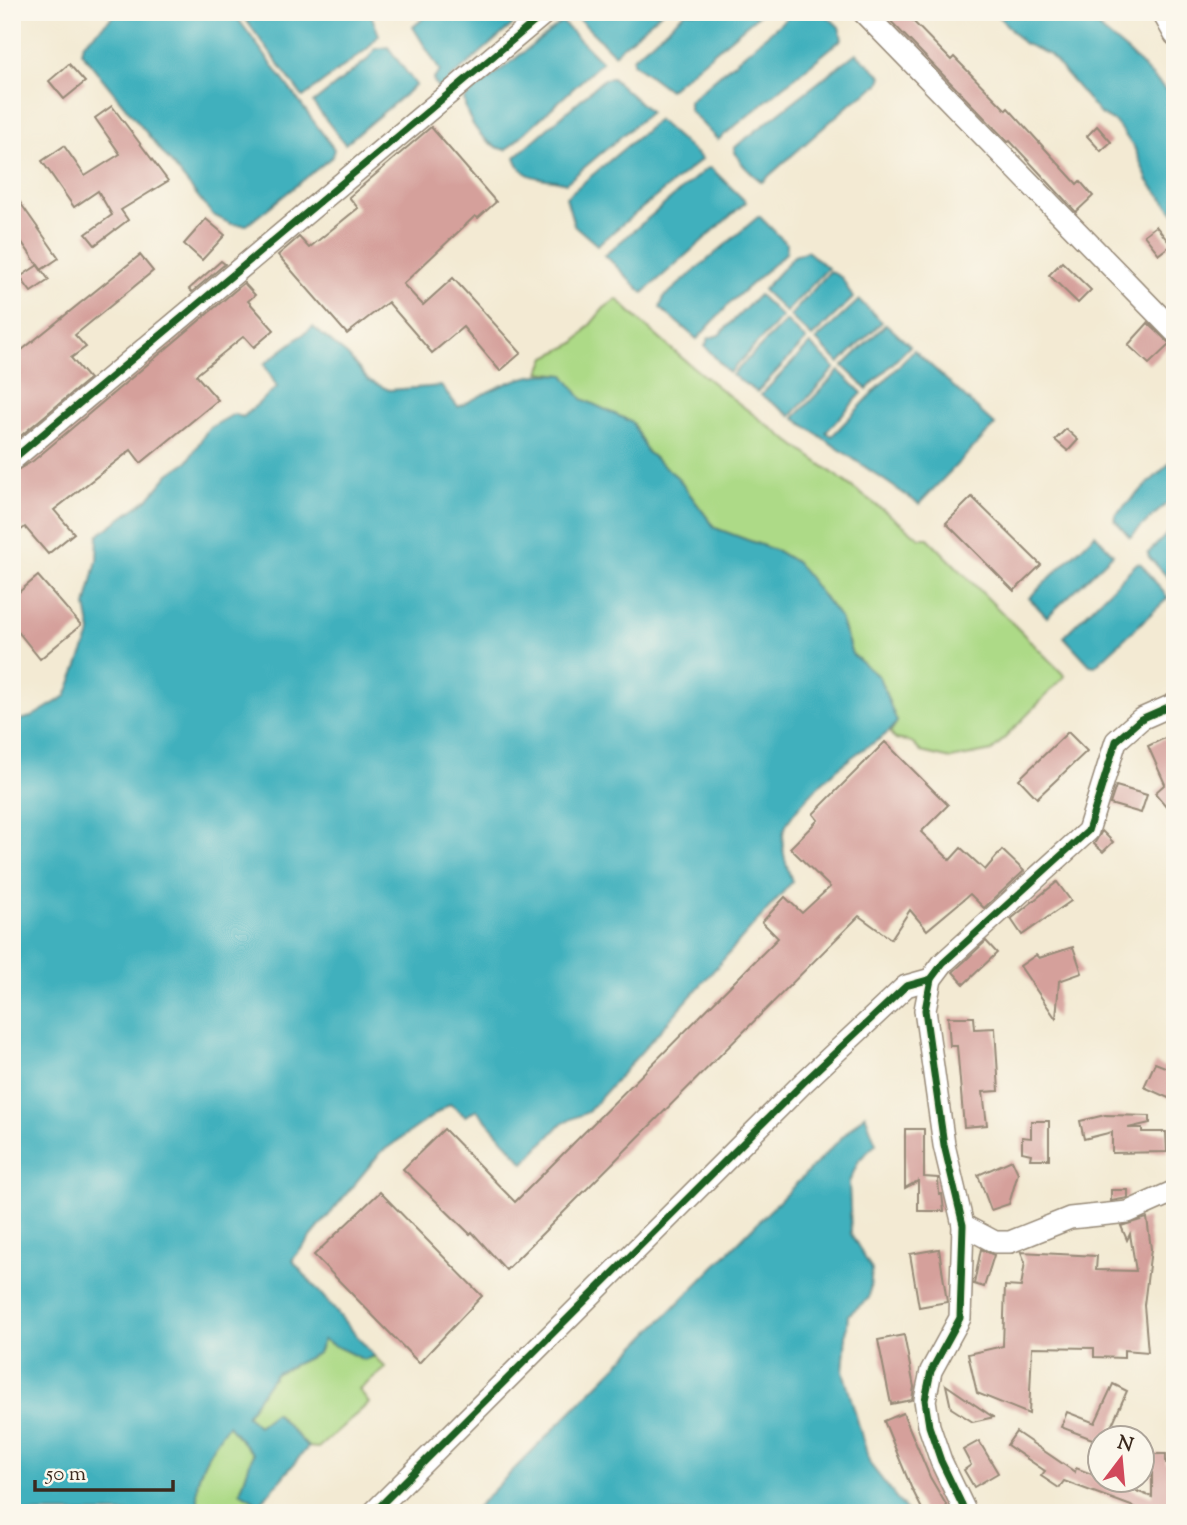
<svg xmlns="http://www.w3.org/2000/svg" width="1187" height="1525" font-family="'Sorts Mill Goudy',serif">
  <rect width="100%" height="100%" fill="#fbf7ec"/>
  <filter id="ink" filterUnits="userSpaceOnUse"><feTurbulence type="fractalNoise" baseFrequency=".0143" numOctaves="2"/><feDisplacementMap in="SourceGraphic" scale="14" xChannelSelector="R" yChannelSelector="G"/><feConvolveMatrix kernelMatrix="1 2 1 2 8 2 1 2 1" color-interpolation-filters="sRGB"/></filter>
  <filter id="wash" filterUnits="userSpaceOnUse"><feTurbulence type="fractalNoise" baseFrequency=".00686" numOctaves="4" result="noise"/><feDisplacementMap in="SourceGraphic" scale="28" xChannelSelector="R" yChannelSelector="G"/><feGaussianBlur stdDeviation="1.57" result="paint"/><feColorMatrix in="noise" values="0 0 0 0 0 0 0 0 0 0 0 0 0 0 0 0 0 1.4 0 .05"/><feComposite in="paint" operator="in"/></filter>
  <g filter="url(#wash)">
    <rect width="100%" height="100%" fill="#f3ead3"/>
    <g fill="#adda87" stroke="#748252" stroke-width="2">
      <path d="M617,299C709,390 818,459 920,538H928L1065,676L992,751L951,759L921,752L911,742L895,739L890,733L897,722L879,677L852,654L840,618L797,563L777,551L715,528L677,477L647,452L632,422L582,399L564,375L540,372L546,357L575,343L604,308Z"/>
      <polygon points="323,1340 363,1359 374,1356 386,1368 359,1390 369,1403 318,1448 308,1447 276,1413 257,1427 246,1415 275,1374 318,1353"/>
      <path d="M227,1424L253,1454L240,1492L260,1504L254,1513H203C184,1484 212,1448 227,1424Z"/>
    </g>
    <g fill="#41b0bd" stroke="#3e6d6e" stroke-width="2">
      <polygon points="118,12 233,12 334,149 332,157 247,225 231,224 213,215 81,52 83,44"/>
      <polygon points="240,12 370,12 379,35 367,49 303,97"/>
      <polygon points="431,12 527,12 439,89 433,80 440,71 413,27"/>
      <polygon points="581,12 662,12 614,54 579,19"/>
      <polygon points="686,12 762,12 669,90 633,63 633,58"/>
      <polygon points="794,12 823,12 839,27 842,39 718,140 689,110 689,101"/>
      <polygon points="995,12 1080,12 1129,53 1175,99 1175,214 1148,181 1134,147 1115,122 1100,114 1050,55 1023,43"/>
      <path d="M562,22L602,62L506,150C484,146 466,120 464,99Z"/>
      <polygon points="388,47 416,85 345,144 313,103 367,60 375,49"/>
      <path d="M856,53L882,76L879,84L850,104L762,182C751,174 736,160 734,148Z"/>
      <path d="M612,78L650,112L566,183C544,176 523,183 515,157L604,79Z"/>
      <polygon points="658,120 702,159 597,245 574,225 566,197"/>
      <polygon points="711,168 746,202 643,293 605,255 706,169"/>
      <polygon points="759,216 787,244 786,253 732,301 697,339 660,308 664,297"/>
      <polygon points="807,251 828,268 786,312 763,290 794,256"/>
      <polygon points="830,271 842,278 853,298 812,337 790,316"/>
      <polygon points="759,295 782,317 729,373 705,346 709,338 719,335"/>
      <polygon points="859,300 882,322 839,363 816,340"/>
      <polygon points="786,321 806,340 757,392 732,375"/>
      <polygon points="886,324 910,346 867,389 843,366"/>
      <path d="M313,327L348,356L368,380L389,390L441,386L458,407C495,389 522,370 564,375L582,399L632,422L647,452L677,477L715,528L777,551L797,563L840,618L852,654L879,677L897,722C887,737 873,742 859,752C839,766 787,811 783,834C781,851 787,866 792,882L588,1112L562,1123L524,1163L477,1110L465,1116L450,1104L380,1153L292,1260L374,1356L364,1360L323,1340L318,1353L275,1374L246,1415L258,1426L275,1413L308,1447L260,1504L240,1492L253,1454L228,1425C211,1448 185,1484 203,1513H12V722L31,717L66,696L91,632L86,606L97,560L98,535L149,498L169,474L188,461L208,429L234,414L243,417L277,387L264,364Z"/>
      <polygon points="810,344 835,368 791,416 761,395"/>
      <polygon points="914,350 995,425 919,504 794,418 839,371 862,393 826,432 832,436"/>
      <polygon points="1175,458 1175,496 1130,537 1115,520 1115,515"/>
      <polygon points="1175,526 1175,585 1149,557 1148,553"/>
      <polygon points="1095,534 1113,554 1047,617 1029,598"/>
      <polygon points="1137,563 1141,564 1168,598 1095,666 1090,665 1064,637 1066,634"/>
      <polygon points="865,1114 876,1144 859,1160 849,1182 851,1234 872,1270 869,1298 848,1315 843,1371 870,1464 908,1513 471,1513"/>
    </g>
    <g id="blocks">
      <g fill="#d5a09b">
        <polygon points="882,12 904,12 951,60 954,57 1006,110 1008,108 1077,184 1080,181 1093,196 1076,212 1010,141 1008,142"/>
        <polygon points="69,64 85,82 64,99 49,81"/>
        <polygon points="112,106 168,181 121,210 128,220 95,245 86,234 112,215 98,191 74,207 42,161 64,146 85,176 120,154 95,118"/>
        <polygon points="1097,126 1111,142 1101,151 1087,136"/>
        <polygon points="431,127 496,202 478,218 475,216 403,284 423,305 453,278 521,353 500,371 463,327 432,353 388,302 347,334 278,255 299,237 309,248 358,208 349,197"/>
        <polygon points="12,191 59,258 41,270 19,238 12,242"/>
        <polygon points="206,219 225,235 202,260 184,244"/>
        <polygon points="1156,226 1171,245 1159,254 1144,235"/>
        <polygon points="140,255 153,271 75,335 86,347 71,358 89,379 12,443 12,358"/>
        <polygon points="221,261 225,264 192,292 189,289"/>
        <polygon points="1062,262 1091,290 1078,303 1049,275"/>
        <polygon points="38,265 49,280 31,292 20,277"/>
        <polygon points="244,283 255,295 248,301 274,330 254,347 244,336 196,375 218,400 141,463 131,450 54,510 74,533 48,554 25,527 12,537 12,473 33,461"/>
        <polygon points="1148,323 1170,344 1149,364 1128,345"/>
        <polygon points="1066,429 1078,440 1068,451 1055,440"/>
        <polygon points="972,497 1041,565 1014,591 946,523"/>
        <polygon points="38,576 81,625 40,659 12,624 12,598"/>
        <polygon points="1068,732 1087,751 1037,798 1019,779"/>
        <polygon points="1175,733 1175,806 1173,801 1166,806 1155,793 1165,784 1148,746"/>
        <polygon points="885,742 948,805 921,832 950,860 961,848 985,870 1002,850 1024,871 984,908 970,894 927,930 910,910 891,939 859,916 506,1270 472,1232 470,1234 403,1169 444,1129 515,1202 778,938 762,922 785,897 802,913 830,887 790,848 818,820 813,814"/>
        <polygon points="1116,786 1147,795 1141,813 1110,804"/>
        <polygon points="1102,831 1113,842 1103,852 1094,844"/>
        <polygon points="1057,882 1071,901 1022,935 1011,919"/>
        <polygon points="986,941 997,953 964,984 953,972"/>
        <polygon points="1073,947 1082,973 1059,981 1056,1019 1020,966 1036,955 1039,958"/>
        <polygon points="948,1017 974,1017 975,1029 995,1028 999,1091 983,1092 987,1125 964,1127 957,1046 950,1046"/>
        <polygon points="1155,1063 1175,1071 1175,1101 1144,1087"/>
        <polygon points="1105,1115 1150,1116 1150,1123 1128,1128 1142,1128 1142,1132 1166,1132 1167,1152 1112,1153 1112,1132 1084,1139 1080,1121"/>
        <polygon points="1031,1121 1049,1121 1049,1159 1030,1159 1031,1154 1022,1152 1022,1137 1031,1138"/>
        <polygon points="905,1129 924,1129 924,1177 938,1178 939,1194 942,1194 944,1211 918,1211 918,1181 905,1188"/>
        <polygon points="1012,1160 1018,1173 1009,1204 991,1210 978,1175"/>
        <polygon points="1111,1190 1128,1190 1128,1198 1111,1201"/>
        <polygon points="380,1192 482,1296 419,1363 314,1255"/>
        <polygon points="1147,1218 1151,1249 1144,1305 1148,1352 1124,1350 1124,1358 1094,1357 1094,1348 1032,1347 1029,1414 977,1393 968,1354 1003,1346 1005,1286 1021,1287 1025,1262 1021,1252 1097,1256 1096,1270 1136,1271 1130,1234 1127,1240 1121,1226"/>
        <polygon points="939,1249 947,1302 919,1307 910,1254"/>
        <polygon points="981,1249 994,1255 984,1287 974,1284"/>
        <polygon points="904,1335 914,1387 912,1400 891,1404 878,1340"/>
        <polygon points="1113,1384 1127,1391 1110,1429 1130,1438 1100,1438 1100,1442 1061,1427 1067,1412 1095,1423"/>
        <polygon points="946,1385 993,1417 994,1417 973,1422 951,1408"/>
        <polygon points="903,1413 930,1477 951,1513 924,1513 911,1487 884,1421"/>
        <polygon points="1016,1432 1075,1472 1076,1468 1152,1497 1152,1454 1166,1454 1166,1463 1175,1463 1175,1505 1170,1504 1175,1506 1175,1513 1150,1513 1064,1481 1059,1488 1041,1476 1045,1471 1007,1445"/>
        <polygon points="979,1441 998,1473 974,1487 964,1470 971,1465 963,1450"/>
      </g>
    </g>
  </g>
  <g filter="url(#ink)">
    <use href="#blocks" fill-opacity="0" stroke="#978a78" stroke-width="2"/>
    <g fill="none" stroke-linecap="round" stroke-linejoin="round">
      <defs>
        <g id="street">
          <polyline points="863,12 1175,332"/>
          <polyline points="1163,13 1175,35"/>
          <polyline points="12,460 546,12"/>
          <polyline points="963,1225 995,1242 1010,1242 1070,1218 1128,1212 1175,1191"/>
          <polyline points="373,1513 803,1083 906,986 931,979"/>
          <polyline points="966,1513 941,1461 929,1426 925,1400 931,1371 960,1318 963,1225 944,1145 925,1010 931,979 943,963 1088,831 1116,741 1141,719 1175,704"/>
        </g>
      </defs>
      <use href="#street" stroke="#978a78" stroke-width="24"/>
      <use href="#street" stroke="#fff" stroke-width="21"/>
      <defs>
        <g id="cycleway">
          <polyline points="12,460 546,12"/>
          <polyline points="373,1513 803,1083 906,986 931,979"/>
          <polyline points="966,1513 941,1461 929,1426 925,1400 931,1371 960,1318 963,1225 944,1145 925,1010 931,979 943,963 1088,831 1116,741 1141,719 1175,704"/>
        </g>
      </defs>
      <use href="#cycleway" stroke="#fbf7ec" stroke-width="11"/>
      <use href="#cycleway" stroke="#1b5e20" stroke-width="7"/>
    </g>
  </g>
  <rect width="1187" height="1525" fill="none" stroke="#fbf7ec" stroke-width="42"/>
  <g transform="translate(1121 1459) rotate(16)"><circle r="33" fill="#fbf7ec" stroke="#aea59a" stroke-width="2"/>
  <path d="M0-5L12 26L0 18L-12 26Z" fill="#d1495b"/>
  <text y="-10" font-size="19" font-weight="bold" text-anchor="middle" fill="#3b2a1e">N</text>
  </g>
  <path d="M35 1480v10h138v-10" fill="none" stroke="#3b2a1e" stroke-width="3.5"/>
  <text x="46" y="1480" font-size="21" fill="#3b2a1e" stroke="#fbf7ec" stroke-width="5" paint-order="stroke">50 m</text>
</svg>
